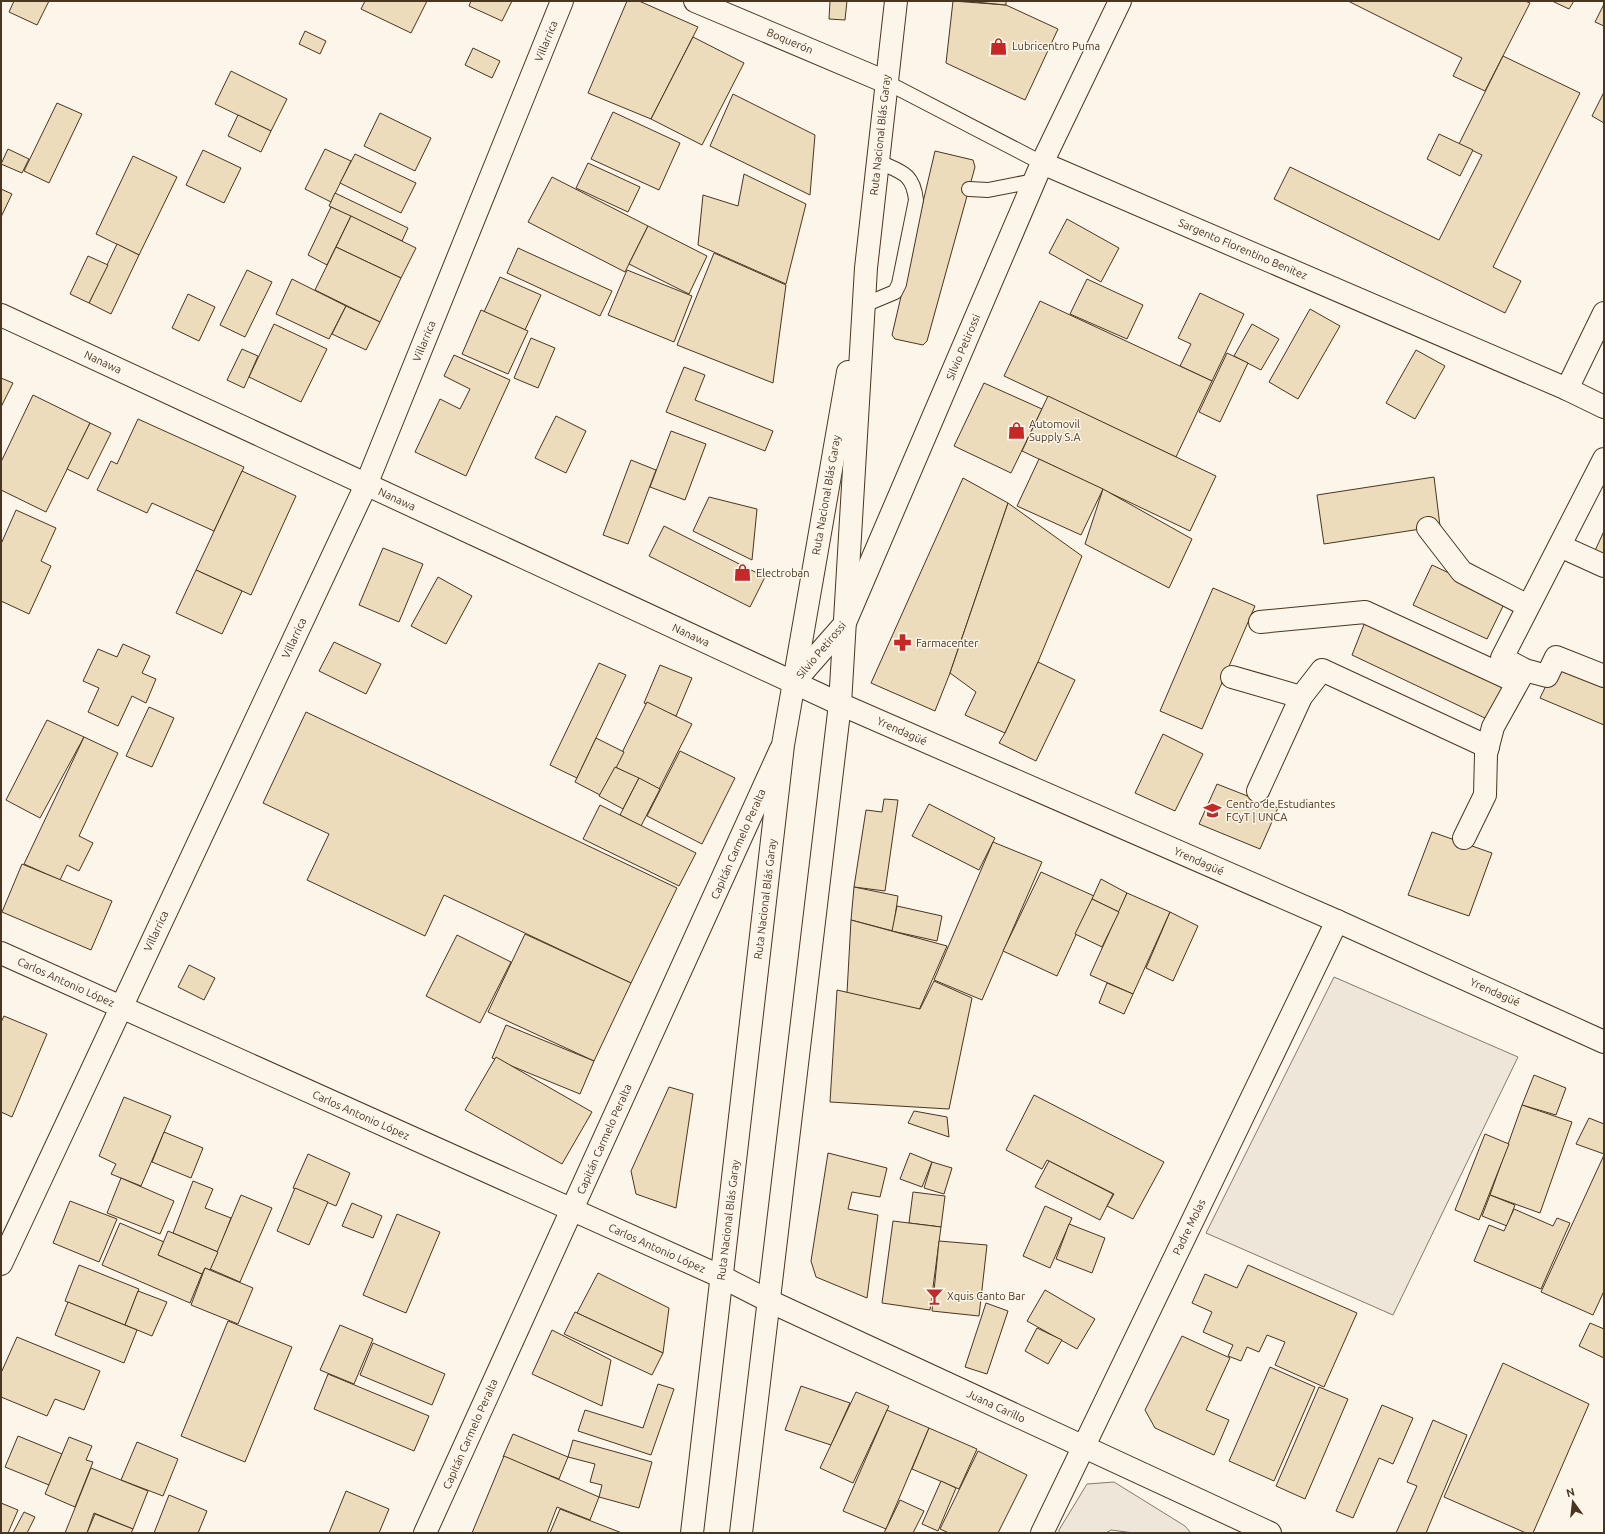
<svg xmlns="http://www.w3.org/2000/svg" width="1605" height="1534" font-family="Ubuntu,sans-serif">
  <rect width="100%" height="100%" fill="#fbf6e9"/>
  <g fill="#ede6d9" stroke="#887966">
    <polygon points="1334,977 1518,1057 1393,1315 1206,1233"/>
    <polygon points="1114,1482 1185,1526 1191,1533 1134,1533 1111,1530 1106,1533 1059,1533 1059,1530 1087,1484"/>
  </g>
  <g fill="#ecdcbc" stroke="#4a3520">
    <polygon points="14,1 49,1 37,25 9,12"/>
    <polygon points="365,1 427,1 411,33 361,9"/>
    <polygon points="471,1 512,1 502,21 469,6"/>
    <polygon points="627,1 639,1 698,27 651,119 588,93"/>
    <polygon points="830,1 847,1 845,20 829,19"/>
    <polygon points="953,1 1006,5 1058,29 1025,100 946,63"/>
    <polygon points="965,1 1006,1 1006,5"/>
    <polygon points="1348,1 1525,1 1530,3 1485,91 1453,76 1462,58"/>
    <polygon points="1552,1 1574,1 1569,9"/>
    <polygon points="1604,4 1604,26 1595,22"/>
    <polygon points="305,31 326,41 320,54 299,44"/>
    <polygon points="693,37 744,63 702,145 651,119"/>
    <polygon points="473,48 500,61 492,78 465,65"/>
    <polygon points="1503,56 1580,93 1493,267 1521,281 1505,313 1274,199 1290,167 1439,240 1482,155 1459,144"/>
    <polygon points="231,71 287,99 271,131 215,104"/>
    <polygon points="1604,92 1604,123 1592,116"/>
    <polygon points="733,94 815,135 810,195 710,146"/>
    <polygon points="57,103 82,114 49,183 24,171"/>
    <polygon points="613,112 680,143 659,190 591,159"/>
    <polygon points="380,113 431,138 415,171 364,146"/>
    <polygon points="238,115 271,131 261,152 228,136"/>
    <polygon points="1439,134 1473,150 1460,176 1427,159"/>
    <polygon points="8,149 29,159 22,173 1,164"/>
    <polygon points="325,149 351,161 331,202 305,189"/>
    <polygon points="203,150 241,168 224,203 186,185"/>
    <polygon points="935,151 973,160 975,167 927,341 923,345 895,339 892,335"/>
    <polygon points="355,154 416,183 401,213 340,183"/>
    <polygon points="133,156 177,177 139,255 96,234"/>
    <polygon points="588,163 640,187 628,212 576,188"/>
    <polygon points="744,174 806,204 786,284 698,245 703,195 738,206"/>
    <polygon points="552,177 648,226 625,272 528,222"/>
    <polygon points="1,189 12,194 1,217"/>
    <polygon points="335,193 408,228 402,241 329,206"/>
    <polygon points="331,207 351,216 327,265 308,255"/>
    <polygon points="351,216 416,248 401,278 336,247"/>
    <polygon points="1067,219 1119,248 1101,282 1049,253"/>
    <polygon points="648,226 707,256 689,294 629,264"/>
    <polygon points="117,244 139,255 111,314 89,303"/>
    <polygon points="336,247 401,278 380,322 315,290"/>
    <polygon points="518,248 612,291 600,316 507,273"/>
    <polygon points="714,253 786,285 773,383 677,345"/>
    <polygon points="88,256 108,265 89,303 70,294"/>
    <polygon points="247,270 272,282 245,337 220,325"/>
    <polygon points="627,270 692,296 674,342 608,315"/>
    <polygon points="500,277 541,295 525,330 484,312"/>
    <polygon points="292,279 346,306 329,339 276,314"/>
    <polygon points="1087,279 1143,305 1127,339 1070,314"/>
    <polygon points="1200,293 1244,314 1212,381 1180,366 1191,344 1178,338"/>
    <polygon points="188,294 215,307 199,341 172,328"/>
    <polygon points="1040,301 1212,381 1176,457 1004,376"/>
    <polygon points="346,306 380,322 366,350 332,334"/>
    <polygon points="1310,309 1340,326 1298,399 1269,382"/>
    <polygon points="481,310 528,331 508,374 462,354"/>
    <polygon points="274,324 327,349 301,402 249,377"/>
    <polygon points="1252,324 1279,339 1261,370 1234,356"/>
    <polygon points="531,338 555,348 538,388 514,378"/>
    <polygon points="242,349 258,356 244,388 227,380"/>
    <polygon points="1416,350 1445,366 1415,419 1386,403"/>
    <polygon points="1227,353 1248,363 1220,422 1199,412"/>
    <polygon points="454,355 510,380 466,476 415,452 440,399 460,409 470,389 444,376"/>
    <polygon points="684,367 705,375 695,400 773,431 765,451 666,412"/>
    <polygon points="1,378 13,383 1,407"/>
    <polygon points="984,383 1042,409 1011,473 954,446"/>
    <polygon points="33,395 90,423 46,512 1,490 1,462"/>
    <polygon points="1048,396 1216,476 1190,531 1022,451"/>
    <polygon points="556,416 586,431 566,473 535,458"/>
    <polygon points="138,419 244,467 214,531 152,503 147,513 97,490 111,461 117,464"/>
    <polygon points="90,423 111,433 88,479 67,469"/>
    <polygon points="671,431 706,444 685,500 650,487"/>
    <polygon points="1039,459 1103,489 1081,535 1017,506"/>
    <polygon points="631,460 656,470 628,544 603,535"/>
    <polygon points="242,471 296,496 251,595 196,570"/>
    <polygon points="1434,477 1440,526 1324,544 1317,495"/>
    <polygon points="963,478 1008,503 950,673 935,711 871,683"/>
    <polygon points="1103,489 1192,539 1169,588 1085,544"/>
    <polygon points="709,497 757,509 752,560 693,531"/>
    <polygon points="1008,503 1082,556 1038,662 1005,733 965,715 976,692 950,673"/>
    <polygon points="16,510 56,528 41,561 51,566 29,614 1,601 1,544"/>
    <polygon points="664,526 765,577 750,607 649,556"/>
    <polygon points="1604,531 1604,560 1593,555"/>
    <polygon points="383,548 423,564 399,622 359,605"/>
    <polygon points="1432,565 1506,600 1487,639 1413,605"/>
    <polygon points="196,570 242,591 222,634 176,613"/>
    <polygon points="438,577 472,596 446,644 411,626"/>
    <polygon points="1213,588 1255,606 1202,729 1160,711"/>
    <polygon points="1367,617 1508,681 1487,719 1352,655"/>
    <polygon points="334,642 381,664 366,694 319,671"/>
    <polygon points="123,644 150,656 142,673 156,679 146,703 132,696 118,726 88,712 99,688 83,681 98,649 117,657"/>
    <polygon points="1558,661 1604,680 1604,725 1540,698"/>
    <polygon points="1038,662 1075,680 1036,761 999,743 1005,733"/>
    <polygon points="599,663 626,675 577,778 550,765"/>
    <polygon points="660,665 692,678 676,716 644,703"/>
    <polygon points="647,702 692,724 659,789 615,767"/>
    <polygon points="149,707 174,718 152,767 126,756"/>
    <polygon points="306,712 677,888 631,983 444,895 425,936 307,880 329,834 263,803"/>
    <polygon points="47,720 84,737 40,818 6,800"/>
    <polygon points="1163,734 1203,754 1175,811 1135,793"/>
    <polygon points="84,737 118,753 79,836 93,843 79,871 67,865 60,880 24,864"/>
    <polygon points="596,738 624,752 602,796 575,782"/>
    <polygon points="680,751 735,778 702,844 647,816"/>
    <polygon points="615,767 639,778 623,809 599,796"/>
    <polygon points="639,778 660,789 641,826 620,815"/>
    <polygon points="1217,784 1278,808 1260,849 1199,824"/>
    <polygon points="884,799 898,800 885,891 854,887 866,810 882,812"/>
    <polygon points="929,804 995,838 979,870 912,836"/>
    <polygon points="600,805 696,853 679,886 583,839"/>
    <polygon points="1432,832 1492,853 1469,916 1408,895"/>
    <polygon points="993,842 1042,862 982,1000 934,980"/>
    <polygon points="22,864 112,901 91,950 2,912"/>
    <polygon points="1041,872 1094,896 1057,976 1003,951"/>
    <polygon points="1101,879 1127,893 1119,912 1092,899"/>
    <polygon points="854,887 898,896 893,931 851,920"/>
    <polygon points="1127,893 1170,912 1133,994 1090,975"/>
    <polygon points="1092,899 1119,912 1102,947 1075,934"/>
    <polygon points="897,906 942,916 937,941 892,931"/>
    <polygon points="1170,912 1198,926 1173,981 1146,968"/>
    <polygon points="851,920 947,946 919,1010 847,993"/>
    <polygon points="525,934 631,983 594,1061 488,1012"/>
    <polygon points="457,935 511,962 480,1023 426,996"/>
    <polygon points="189,965 215,978 204,1000 178,987"/>
    <polygon points="934,981 972,998 949,1109 830,1102 837,990 920,1009"/>
    <polygon points="1107,983 1133,994 1124,1014 1099,1003"/>
    <polygon points="4,1016 47,1034 12,1117 1,1112 1,1022"/>
    <polygon points="506,1025 594,1061 580,1094 492,1058"/>
    <polygon points="496,1057 592,1112 562,1164 465,1110"/>
    <polygon points="1534,1075 1566,1088 1556,1115 1522,1105"/>
    <polygon points="669,1087 693,1094 676,1208 636,1194 631,1171"/>
    <polygon points="1034,1095 1164,1162 1133,1219 1107,1206 1114,1194 1047,1160 1042,1169 1006,1150"/>
    <polygon points="124,1097 171,1116 141,1186 111,1174 116,1164 99,1156"/>
    <polygon points="1522,1105 1572,1122 1540,1213 1490,1195"/>
    <polygon points="914,1111 947,1117 949,1137 908,1123"/>
    <polygon points="1589,1118 1604,1124 1604,1154 1576,1144"/>
    <polygon points="164,1132 203,1148 191,1178 152,1162"/>
    <polygon points="1485,1134 1509,1144 1479,1220 1455,1210"/>
    <polygon points="828,1153 887,1168 880,1197 852,1192 848,1209 878,1215 867,1298 816,1277 811,1261"/>
    <polygon points="910,1153 932,1162 922,1187 900,1179"/>
    <polygon points="308,1154 350,1173 336,1206 293,1188"/>
    <polygon points="1604,1155 1604,1291 1593,1315 1541,1292"/>
    <polygon points="1049,1161 1113,1194 1100,1220 1035,1187"/>
    <polygon points="932,1162 952,1168 944,1194 924,1188"/>
    <polygon points="121,1178 174,1201 160,1234 107,1213"/>
    <polygon points="193,1181 213,1189 205,1208 231,1218 218,1252 173,1233"/>
    <polygon points="295,1188 328,1202 309,1245 277,1231"/>
    <polygon points="913,1192 945,1196 941,1227 909,1223"/>
    <polygon points="241,1195 272,1208 240,1282 210,1269"/>
    <polygon points="1490,1195 1515,1205 1507,1226 1482,1216"/>
    <polygon points="70,1201 117,1219 99,1262 53,1243"/>
    <polygon points="352,1203 382,1216 373,1238 342,1226"/>
    <polygon points="1045,1206 1072,1218 1050,1268 1023,1256"/>
    <polygon points="1514,1209 1553,1226 1557,1218 1570,1223 1541,1289 1474,1261 1489,1225 1504,1231"/>
    <polygon points="397,1214 440,1232 406,1313 363,1295"/>
    <polygon points="893,1221 941,1227 930,1310 882,1303"/>
    <polygon points="120,1223 164,1242 158,1255 202,1274 190,1303 102,1265"/>
    <polygon points="1069,1224 1105,1238 1092,1273 1056,1259"/>
    <polygon points="168,1231 218,1252 210,1270 205,1268 202,1274 158,1255"/>
    <polygon points="939,1241 987,1245 979,1316 932,1311"/>
    <polygon points="79,1265 139,1289 125,1325 65,1301"/>
    <polygon points="1248,1265 1357,1313 1324,1387 1275,1365 1285,1342 1267,1335 1259,1352 1247,1347 1241,1361 1228,1356 1233,1345 1203,1332 1212,1312 1192,1303 1205,1274 1237,1288"/>
    <polygon points="205,1268 253,1288 238,1324 191,1305"/>
    <polygon points="598,1273 669,1308 663,1353 577,1313"/>
    <polygon points="1045,1290 1095,1319 1077,1349 1027,1321"/>
    <polygon points="138,1291 167,1302 152,1336 125,1325"/>
    <polygon points="68,1302 137,1330 124,1363 55,1335"/>
    <polygon points="986,1303 1008,1311 987,1374 965,1367"/>
    <polygon points="575,1312 663,1353 652,1375 564,1334"/>
    <polygon points="228,1321 292,1347 245,1462 181,1436"/>
    <polygon points="1590,1323 1604,1329 1604,1358 1579,1346"/>
    <polygon points="340,1325 373,1339 354,1384 320,1370"/>
    <polygon points="1037,1328 1062,1340 1048,1364 1025,1351"/>
    <polygon points="552,1330 611,1360 602,1406 532,1374"/>
    <polygon points="1182,1336 1230,1358 1206,1410 1229,1420 1214,1455 1155,1428 1145,1410"/>
    <polygon points="17,1337 100,1371 84,1410 55,1399 47,1416 1,1397 1,1373"/>
    <polygon points="373,1343 445,1374 432,1405 360,1375"/>
    <polygon points="1503,1363 1589,1404 1533,1533 1526,1533 1444,1497"/>
    <polygon points="1270,1367 1315,1387 1274,1481 1229,1461"/>
    <polygon points="328,1374 429,1416 414,1451 314,1409"/>
    <polygon points="658,1384 674,1389 651,1455 578,1431 585,1410 643,1428"/>
    <polygon points="801,1386 850,1403 831,1445 785,1430"/>
    <polygon points="1319,1387 1348,1399 1305,1499 1276,1486"/>
    <polygon points="856,1392 889,1406 853,1483 820,1468"/>
    <polygon points="1382,1405 1413,1418 1393,1464 1379,1458 1353,1518 1336,1511"/>
    <polygon points="887,1410 929,1428 886,1529 843,1511"/>
    <polygon points="1433,1420 1467,1435 1426,1533 1396,1533 1417,1486 1407,1482"/>
    <polygon points="929,1428 977,1449 959,1489 912,1469"/>
    <polygon points="513,1434 568,1457 559,1479 503,1457"/>
    <polygon points="18,1436 62,1454 49,1485 5,1467"/>
    <polygon points="69,1437 92,1446 86,1460 93,1462 75,1507 45,1494"/>
    <polygon points="573,1440 652,1462 639,1508 599,1497 602,1485 590,1482 595,1464 568,1457"/>
    <polygon points="137,1442 178,1459 163,1496 121,1480"/>
    <polygon points="978,1451 1027,1475 998,1533 949,1533 940,1529"/>
    <polygon points="504,1456 599,1497 590,1520 557,1507 547,1533 472,1533"/>
    <polygon points="91,1468 148,1491 133,1529 94,1513 87,1533 65,1533"/>
    <polygon points="941,1481 956,1488 938,1531 922,1524"/>
    <polygon points="346,1491 389,1509 379,1533 329,1533"/>
    <polygon points="169,1495 207,1511 198,1533 154,1533"/>
    <polygon points="900,1500 924,1511 913,1533 884,1533"/>
    <polygon points="1,1503 18,1510 8,1533 1,1533"/>
    <polygon points="560,1509 622,1533 550,1533"/>
    <polygon points="24,1512 35,1517 27,1533 13,1533"/>
    <polygon points="95,1514 133,1529 131,1533 87,1533"/>
  </g>
  <g fill="none" stroke-linecap="round" stroke-linejoin="round">
    <defs>
      <g id="lane">
        <polyline points="886,82 1042,163"/>
        <polyline points="969,189 988,190 1034,181"/>
        <path d="M864,305L895,292L899,284L916,200C913,172 900,172 877,161"/>
      </g>
      <g id="street">
        <polyline points="695,1 886,82"/>
        <polyline points="1042,163 1567,389 1604,407"/>
        <polyline points="1,315 840,704 1337,921 1604,1042"/>
        <polyline points="1567,389 1604,313"/>
        <polyline points="1604,459 1502,658 1525,670 1547,676 1556,657 1604,676"/>
        <polyline points="1428,528 1462,572 1528,606"/>
        <polyline points="1560,546 1604,566"/>
        <polyline points="1260,622 1365,612 1517,682"/>
        <polyline points="1232,677 1301,697"/>
        <polyline points="793,683 844,625 1042,163 1120,1"/>
        <polyline points="1258,791 1301,697 1322,670 1488,747"/>
        <polyline points="1464,838 1485,795 1486,754 1493,727 1524,671"/>
        <polyline points="1,953 722,1277 769,1301 1270,1533"/>
        <polyline points="1,1264 366,485 562,1"/>
        <polyline points="425,1533 781,749"/>
        <polyline points="1042,1533 1337,921"/>
      </g>
      <g id="highway">
        <polyline points="692,1533 783,745 848,372"/>
        <polyline points="741,1533 840,704 866,268 896,1"/>
      </g>
    </defs>
    <use href="#lane" stroke="#4a3520" stroke-width="16"/>
    <use href="#street" stroke="#4a3520" stroke-width="24"/>
    <use href="#highway" stroke="#4a3520" stroke-width="24"/>
    <use href="#lane" stroke="#fbf6e9" stroke-width="14"/>
    <use href="#street" stroke="#fbf6e9" stroke-width="22"/>
    <use href="#highway" stroke="#fbf6e9" stroke-width="22"/>
  </g>
  <defs>
    <symbol id="shop-bare" viewBox="-9 -9 18 18"><path d="M-5-2.5h2.3a2.7 3.5 0 0 1 5.4 0H5L5.5 6h-11ZM-1.5-2.5h3a1.5 2.3 0 0 0-3 0Z" fill="#c62828" stroke="#fbf6e9" stroke-width="2.5" paint-order="stroke"/></symbol>
    <symbol id="pharmacy-bare" viewBox="-9 -9 18 18"><path d="M-2-6h4v4h4v4h-4v4h-4v-4h-4v-4h4Z" fill="#c62828" stroke="#fbf6e9" stroke-width="2.5" paint-order="stroke"/></symbol>
    <symbol id="university-bare" viewBox="-9 -9 18 18"><path d="M0-5L7-2L0 1L-7-2ZM-4 1L0 2.5L4 1V4Q0 6-4 4Z" fill="#c62828" stroke="#fbf6e9" stroke-width="2.5" paint-order="stroke"/></symbol>
    <symbol id="bar-bare" viewBox="-9 -9 18 18"><path d="M-6-5H6L.8 .8V4.5H3.5V6h-7V4.5H-.8V.8Z" fill="#c62828" stroke="#fbf6e9" stroke-width="2.5" paint-order="stroke"/></symbol>
  </defs>
  <g fill-rule="evenodd">
    <use href="#shop-bare" x="986" y="34" width="25" height="25"/>
    <use href="#shop-bare" x="1004" y="418" width="25" height="25"/>
    <use href="#shop-bare" x="730" y="560" width="25" height="25"/>
    <use href="#pharmacy-bare" x="890" y="630" width="25" height="25"/>
    <use href="#university-bare" x="1200" y="798" width="25" height="25"/>
    <use href="#bar-bare" x="922" y="1284" width="25" height="25"/>
  </g>
  <g text-anchor="middle" dominant-baseline="central" stroke-width="3" stroke-linejoin="round" paint-order="stroke">
    <g font-size="11" fill="#4a3520" stroke="#fbf6e9">
      <text transform="translate(546 41) rotate(-68)">Villarrica</text>
      <text transform="translate(790 41) rotate(23)">Boquerón</text>
      <text transform="translate(880 135) rotate(-84)">Ruta Nacional Blás Garay</text>
      <text transform="translate(1243 249) rotate(23)">Sargento Florentino Benitez</text>
      <text transform="translate(424 341) rotate(-68)">Villarrica</text>
      <text transform="translate(963 347) rotate(-67)">Silvio Petirossi</text>
      <text transform="translate(103 362) rotate(25)">Nanawa</text>
      <text transform="translate(826 495) rotate(-80)">Ruta Nacional Blás Garay</text>
      <text transform="translate(397 499) rotate(25)">Nanawa</text>
      <text transform="translate(691 635) rotate(25)">Nanawa</text>
      <text transform="translate(294 638) rotate(-65)">Villarrica</text>
      <text transform="translate(821 650) rotate(-50)">Silvio Petirossi</text>
      <text transform="translate(902 731) rotate(24)">Yrendagüé</text>
      <text transform="translate(738 844) rotate(-66)">Capitán Carmelo Peralta</text>
      <text transform="translate(1199 861) rotate(24)">Yrendagüé</text>
      <text transform="translate(765 899) rotate(-83)">Ruta Nacional Blás Garay</text>
      <text transform="translate(156 931) rotate(-65)">Villarrica</text>
      <text transform="translate(66 982) rotate(24)">Carlos Antonio López</text>
      <text transform="translate(1495 992) rotate(24)">Yrendagüé</text>
      <text transform="translate(361 1115) rotate(24)">Carlos Antonio López</text>
      <text transform="translate(604 1139) rotate(-66)">Capitán Carmelo Peralta</text>
      <text transform="translate(728 1220) rotate(-83)">Ruta Nacional Blás Garay</text>
      <text transform="translate(1189 1227) rotate(-64)">Padre Molas</text>
      <text transform="translate(657 1248) rotate(24)">Carlos Antonio López</text>
      <text transform="translate(996 1406) rotate(25)">Juana Carillo</text>
      <text transform="translate(470 1434) rotate(-66)">Capitán Carmelo Peralta</text>
    </g>
    <g font-size="11" fill="#4a3520" stroke="#fbf6e9" text-anchor="start">
      <text x="1012" y="46">Lubricentro Puma</text>
      <text x="1029" y="424">Automovil<tspan x="1029" dy="13">Supply S.A</tspan></text>
      <text x="756" y="573">Electroban</text>
      <text x="916" y="643">Farmacenter</text>
      <text x="1226" y="804">Centro de Estudiantes<tspan x="1226" dy="13">FCyT | UNCA</tspan></text>
      <text x="947" y="1296">Xquis Canto Bar</text>
    </g>
  </g>
  <rect width="1605" height="1534" fill="none" stroke="#4a3520" stroke-width="4"/>
  <g transform="translate(1573 1502) rotate(345)" stroke="#fbf6e9" stroke-width="3" paint-order="stroke">
  <path d="M0-3L7 15L0 10L-7 15Z" fill="#4a3520"/>
  <text y="-6" font-size="11" font-weight="bold" text-anchor="middle" fill="#4a3520">N</text>
  </g>
</svg>
